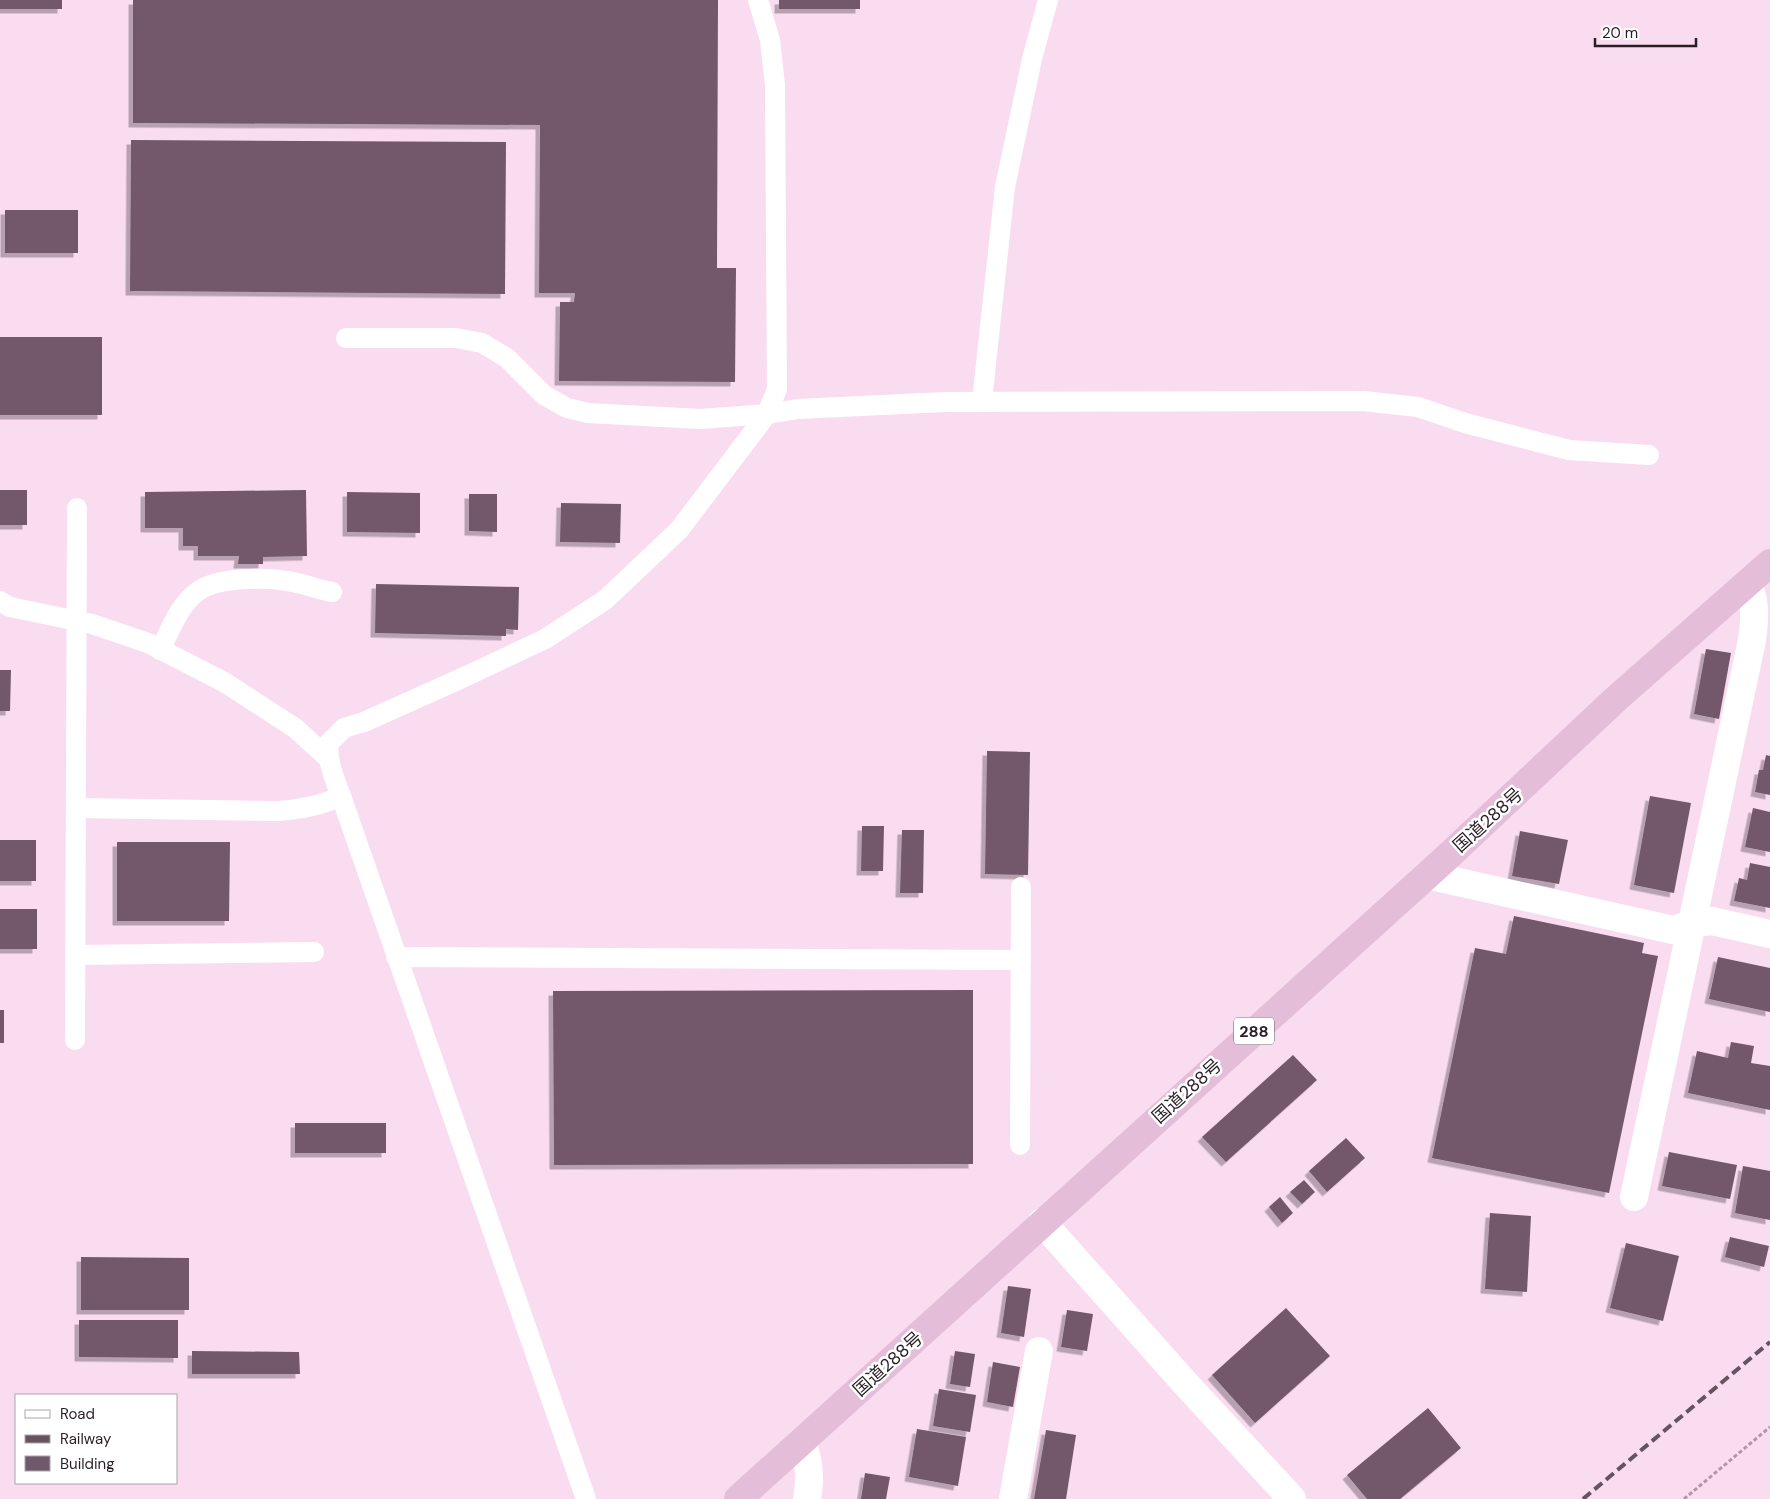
<svg xmlns="http://www.w3.org/2000/svg" width="1770" height="1499" font-family="'DM Sans','Noto Sans JP',sans-serif">
  <defs>
    <filter id="shadow"><feDropShadow dx="-4.5" dy="4.5" stdDeviation="0" flood-color="#0004"/></filter>
  </defs>
  <rect width="100%" height="100%" fill="#fadcf1"/>
  <g fill="#72586b" filter="url(#shadow)">
    <rect x="0" y="0" width="62" height="9"/>
    <polygon points="133,0 718,0 717,268 736,268 735,382 559,381 560,302 574,302 575,293 539,293 540,125 133,123"/>
    <rect x="779" y="0" width="81" height="9"/>
    <polygon points="131,140 506,142 505,294 130,291"/>
    <rect x="5" y="210" width="73" height="43"/>
    <rect x="0" y="337" width="102" height="78"/>
    <rect x="0" y="490" width="27" height="35"/>
    <polygon points="306,490 307,556 263,557 263,564 238,564 239,556 198,556 198,546 183,546 183,528 145,528 145,492"/>
    <polygon points="347,492 420,493 420,533 347,532"/>
    <polygon points="469,494 497,494 497,532 469,531"/>
    <polygon points="561,503 621,504 620,543 560,542"/>
    <polygon points="376,584 519,587 518,630 506,629 506,636 375,633"/>
    <polygon points="1706,649 1731,653 1719,719 1694,714"/>
    <polygon points="0,670 11,670 10,711 0,711"/>
    <polygon points="987,751 1030,752 1028,875 985,874"/>
    <polygon points="1766,755 1770,756 1770,795 1755,792 1759,770 1763,770"/>
    <polygon points="1650,796 1691,803 1674,893 1634,885"/>
    <polygon points="1753,808 1770,812 1770,852 1745,847"/>
    <polygon points="862,826 884,826 883,871 861,871"/>
    <polygon points="902,830 924,830 923,893 900,893"/>
    <polygon points="1520,831 1568,840 1559,884 1512,876"/>
    <rect x="0" y="840" width="36" height="41"/>
    <polygon points="117,842 230,842 229,921 117,921"/>
    <polygon points="1750,863 1770,867 1770,908 1734,901 1739,878 1747,880"/>
    <rect x="0" y="909" width="37" height="40"/>
    <polygon points="1514,916 1644,943 1642,953 1658,956 1609,1193 1432,1158 1475,948 1506,954"/>
    <polygon points="1718,957 1770,968 1770,1012 1709,999"/>
    <polygon points="973,990 973,1164 554,1165 553,991"/>
    <rect x="0" y="1010" width="4" height="33"/>
    <polygon points="1731,1042 1754,1046 1751,1063 1770,1066 1770,1110 1688,1093 1697,1051 1728,1058"/>
    <polygon points="1293,1055 1317,1080 1226,1162 1202,1137"/>
    <rect x="295" y="1123" width="91" height="30"/>
    <polygon points="1346,1138 1365,1158 1327,1192 1309,1171"/>
    <polygon points="1669,1152 1737,1165 1730,1199 1662,1186"/>
    <polygon points="1743,1166 1770,1171 1770,1220 1735,1213"/>
    <polygon points="1304,1180 1315,1192 1302,1204 1290,1192"/>
    <polygon points="1280,1197 1293,1213 1282,1223 1269,1207"/>
    <polygon points="1490,1213 1531,1216 1527,1292 1485,1289"/>
    <polygon points="1730,1237 1769,1246 1764,1267 1725,1257"/>
    <polygon points="1626,1243 1679,1256 1663,1321 1610,1308"/>
    <polygon points="81,1257 189,1258 189,1310 81,1310"/>
    <polygon points="1008,1286 1031,1289 1024,1337 1001,1333"/>
    <polygon points="1286,1308 1330,1356 1255,1423 1212,1375"/>
    <polygon points="1067,1310 1093,1314 1087,1351 1061,1347"/>
    <polygon points="79,1320 178,1320 178,1358 79,1357"/>
    <polygon points="192,1351 299,1352 300,1374 192,1374"/>
    <polygon points="955,1351 975,1354 970,1387 950,1384"/>
    <polygon points="993,1362 1020,1367 1013,1407 987,1402"/>
    <polygon points="939,1389 976,1395 970,1432 933,1426"/>
    <polygon points="1428,1408 1461,1448 1400,1499 1367,1499 1347,1475"/>
    <polygon points="917,1429 966,1437 958,1486 909,1477"/>
    <polygon points="1046,1430 1076,1435 1066,1499 1034,1499"/>
    <polygon points="865,1473 890,1477 886,1499 861,1499"/>
  </g>
  <g fill="none" stroke-linecap="round" stroke-linejoin="round">
    <polyline stroke="#af98a8" stroke-width="3" stroke-dasharray="4 2.5" stroke-linecap="butt" points="1684,1499 1770,1427"/>
    <g stroke="#fff" stroke-width="20">
      <polyline points="346,338 456,338 482,343 507,358 544,395 567,408 588,413 700,419 767,414 798,409 945,402 1363,401 1418,407 1465,423 1569,450 1649,455"/>
      <polyline points="982,401 1005,187 1032,59 1048,0"/>
      <polyline points="0,601 10,607 92,624 148,643 224,682 295,728 328,758"/>
      <path d="M160,650C170,631 179,605 197,592C216,577 264,577 287,581C302,583 317,589 332,592"/>
      <path d="M76,808L278,811C301,809 320,806 341,796"/>
      <polyline points="75,955 314,952"/>
      <polyline points="396,957 1021,960"/>
      <polyline points="75,1040 77,508"/>
      <polyline points="1020,1145 1021,887"/>
      <path d="M586,1499L341,796C334,778 328,763 328,744L344,728L364,722L460,679L545,639L605,600L679,530L767,414L777,389L775,85L770,40L758,0"/>
    </g>
    <g stroke="#fff" stroke-width="28">
      <polyline points="1427,875 1673,930 1691,924 1712,921 1770,934"/>
      <path d="M1634,1197L1752,640C1755,618 1756,604 1748,583"/>
      <polyline points="1042,1222 1184,1382 1292,1499"/>
      <path d="M802,1442C809,1460 811,1479 807,1499"/>
      <polyline points="1013,1499 1039,1351"/>
    </g>
    <polyline stroke="#e4bdd9" stroke-width="28" points="738,1499 1444,860 1617,698 1770,563"/>
    <polyline stroke="#655460" stroke-width="4" stroke-dasharray="10 5" stroke-linecap="butt" points="1583,1499 1770,1342"/>
  </g>
  <g text-anchor="middle" dominant-baseline="central" stroke-width="5" stroke-linejoin="round" paint-order="stroke">
    <rect fill="#fff" stroke="#6a6268" stroke-width="1" x="1234" y="1017.5" width="40" height="27" rx="4"/>
    <g font-size="16" font-weight="bold" fill="#2a1f27">
      <text x="1254" y="1031">288</text>
    </g>
    <g font-size="18" fill="#2a1f27" stroke="#fff">
      <text transform="translate(1488 820) rotate(-42)">国道288号</text>
      <text transform="translate(1187 1091) rotate(-42)">国道288号</text>
      <text transform="translate(888 1364) rotate(-42)">国道288号</text>
    </g>
  </g>
  <rect x="15" y="1394" width="162" height="90" fill="#ffffff" stroke="#aaa5a9"/>
  <rect x="25" y="1410" width="25" height="8" fill="#ffffff" stroke="#aaa5a9"/>
  <text x="60" y="1419" font-size="15" fill="#2a1f27">Road</text>
  <rect x="25" y="1435" width="25" height="8" fill="#655460" stroke="#aaa5a9"/>
  <text x="60" y="1444" font-size="15" fill="#2a1f27">Railway</text>
  <rect x="25" y="1456" width="25" height="15" fill="#72586b" stroke="#aaa5a9"/>
  <text x="60" y="1469" font-size="15" fill="#2a1f27">Building</text>
  <path d="M1595 38v8h101v-8" fill="none" stroke="#2a1f27" stroke-width="2.5"/>
  <text x="1602" y="38" font-size="15" fill="#2a1f27" stroke="#ffffff" stroke-width="4" paint-order="stroke">20 m</text>
</svg>
